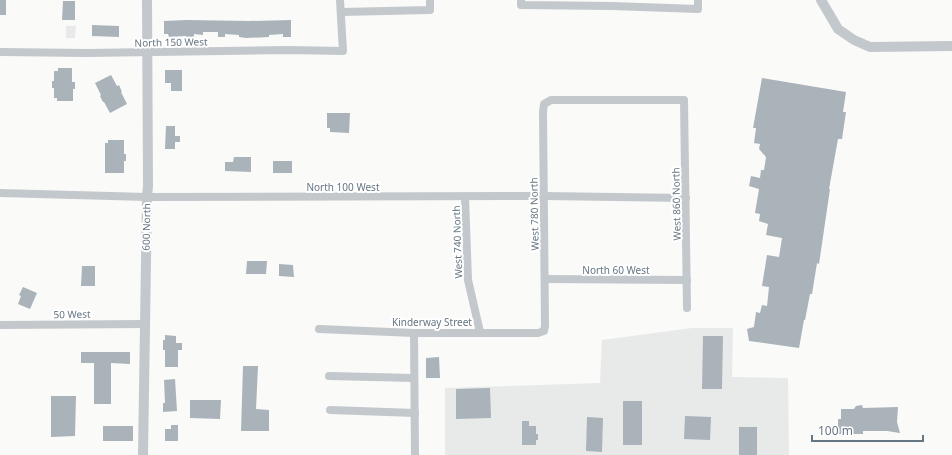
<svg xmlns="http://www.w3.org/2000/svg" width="952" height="455" font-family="'Noto Sans',sans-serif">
  <rect width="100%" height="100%" fill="#fafaf8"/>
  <g fill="#e8e9e9">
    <polygon points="66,26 76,26 75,38 66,38"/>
    <polygon points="692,328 733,328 732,377 788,378 789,455 445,455 445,388 600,383 602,340"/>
  </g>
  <g fill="#aab3b9">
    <rect x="0" y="0" width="6" height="15"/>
    <polygon points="63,1 75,1 75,20 62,20"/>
    <polygon points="186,20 249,21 291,20 291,37 283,37 283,34 269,35 269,37 246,38 239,37 239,35 225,34 225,37 218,37 218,32 203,32 203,35 194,34 194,37 186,37 186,36 169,37 168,34 164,34 164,21"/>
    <polygon points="92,25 119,26 119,37 92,36"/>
    <polygon points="58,68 72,68 72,82 75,82 75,89 73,89 73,101 57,101 57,98 54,98 54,88 52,88 52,81 54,81 54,71 58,71"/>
    <polygon points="165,70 182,70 182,91 171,91 171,83 165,83"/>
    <polygon points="111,75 117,86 119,85 122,92 121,92 127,104 110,113 104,102 103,102 100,96 101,95 95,83"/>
    <polygon points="762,78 846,92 843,112 846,112 842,139 838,139 829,189 830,189 819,264 817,263 812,294 810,294 805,320 804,320 799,348 749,341 747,329 754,327 756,312 760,313 762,305 767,306 769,287 762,286 767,255 779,257 782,238 766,235 768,224 759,221 760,214 755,213 759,189 749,186 751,176 760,178 761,170 764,170 766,157 759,149 760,144 754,143 756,128 753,128"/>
    <polygon points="327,113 350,113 349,133 330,132 330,128 327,128"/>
    <polygon points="166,126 175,126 175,136 180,136 180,142 175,142 175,149 165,149"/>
    <polygon points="108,140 124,140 124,154 126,154 126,161 124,161 124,173 105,173 105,143 108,143"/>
    <polygon points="234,157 251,157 251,172 225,171 225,162 233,162"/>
    <rect x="273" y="161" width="19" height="12"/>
    <polygon points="247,261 267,261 266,274 246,274"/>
    <polygon points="279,264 293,265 294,277 279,276"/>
    <polygon points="82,266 95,266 95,286 81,286"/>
    <polygon points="23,287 37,293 30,309 18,304 21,296 19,295"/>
    <polygon points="165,335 176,336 176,343 182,343 182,350 178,350 178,367 165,367 165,350 163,350 163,340 165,340"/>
    <polygon points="703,336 723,336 722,389 702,389"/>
    <polygon points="81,352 130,352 130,364 111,363 111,404 94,404 94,363 81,363"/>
    <polygon points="439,357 440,378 426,378 426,358"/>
    <polygon points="243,366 258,366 256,409 269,410 269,431 241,431"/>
    <polygon points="175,379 177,411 163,412 163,403 165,403 164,380"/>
    <polygon points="490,388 491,418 456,419 456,389"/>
    <polygon points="51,396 76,396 75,436 51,437"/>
    <polygon points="190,400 221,400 220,419 190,418"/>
    <rect x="623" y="401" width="19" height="44"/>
    <polygon points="862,405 863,408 898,407 897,422 900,433 887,431 863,431 863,434 838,434 838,419 841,419 841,409 854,409 856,406"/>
    <polygon points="685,416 711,417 710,440 684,439"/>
    <polygon points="587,417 603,418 602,452 586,451"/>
    <polygon points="522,421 529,421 529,426 536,426 536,434 538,434 538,440 536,440 536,445 522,445"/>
    <polygon points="171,425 178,425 178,441 165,441 165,429 171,429"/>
    <rect x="103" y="426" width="30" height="15"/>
    <rect x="739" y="427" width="18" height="28"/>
  </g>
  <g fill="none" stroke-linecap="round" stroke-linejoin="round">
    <g stroke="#c3c8cc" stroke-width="8">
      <polyline points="521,0 521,5 612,6 698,9 698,0"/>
      <polyline points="341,12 430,10 430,0"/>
      <polyline points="0,52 86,53 288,50 343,51 340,0"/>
      <polyline points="0,193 147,197 544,196 686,198"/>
      <polyline points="465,197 468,280 480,332"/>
      <polyline points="545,279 687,280"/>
      <polyline points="0,325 145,324"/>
      <polyline points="319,329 414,333 538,333 544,331 545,326 543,112 544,104 551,100 684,100 687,308"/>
      <polyline points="414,333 415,455"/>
      <polyline points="329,376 414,378"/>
      <polyline points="330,410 415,413"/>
    </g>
    <g stroke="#c3c8cc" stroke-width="10">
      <polyline points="821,0 838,29 854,40 870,47 952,46"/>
      <polyline points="143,455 147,197 148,186 147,0"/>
    </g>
  </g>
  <g text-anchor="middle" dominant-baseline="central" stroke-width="4" stroke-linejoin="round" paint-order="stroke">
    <g font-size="10" fill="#657683" stroke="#fff">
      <text transform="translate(171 42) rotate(-1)">North 150 West</text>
      <text x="343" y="187">North 100 West</text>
      <text transform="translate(676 204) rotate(-91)">West 860 North</text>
      <text transform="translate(534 214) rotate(-91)">West 780 North</text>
      <text transform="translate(146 227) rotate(-89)">600 North</text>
      <text transform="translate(457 242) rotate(-92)">West 740 North</text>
      <text x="616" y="270">North 60 West</text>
      <text transform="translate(72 314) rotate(-1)">50 West</text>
      <text x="432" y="322">Kinderway Street</text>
    </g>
  </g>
  <path d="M812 435v6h111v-6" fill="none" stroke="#657683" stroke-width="2"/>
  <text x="818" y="435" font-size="12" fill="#657683" stroke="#ffffff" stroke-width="3" paint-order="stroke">100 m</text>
</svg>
